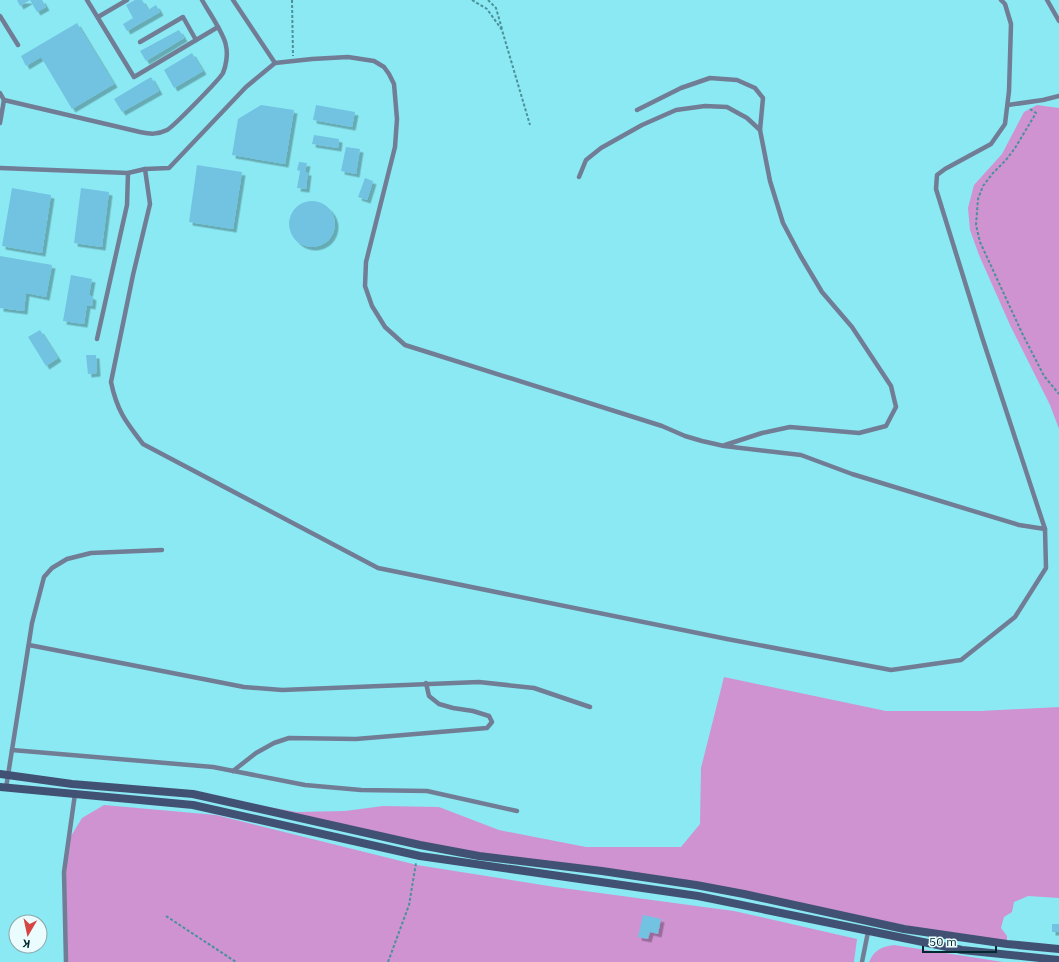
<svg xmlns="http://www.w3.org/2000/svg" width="1059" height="962" font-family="'IBM Plex Sans',sans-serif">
  <defs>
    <filter id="shadow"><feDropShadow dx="3.5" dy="3.5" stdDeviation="0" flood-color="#0004"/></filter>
  </defs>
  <rect width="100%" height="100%" fill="#8be9f4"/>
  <g fill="#cf93d2">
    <polygon points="1037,105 1059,108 1059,429 1050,405 1010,325 979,255 970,230 968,208 974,185 1002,154 1024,112"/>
    <polygon points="724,677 886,711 981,711 1059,707 1059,898 1028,896 1014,902 1012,912 1004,917 1001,928 1007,936 1007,944 964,938 749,892 479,856 240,802 297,812 345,811 383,806 439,807 499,830 586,847 681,847 700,824 701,768"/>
    <polygon points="104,805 216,815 417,865 555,887 734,911 857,939 854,962 66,962 64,872 68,841 82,818"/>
    <path d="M894,945L1003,962H869C874,950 881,947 894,945Z"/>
  </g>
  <g fill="#72c2e1" filter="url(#shadow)">
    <polygon points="17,0 42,0 46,7 37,12 30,0 20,6"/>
    <polygon points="135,0 142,0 148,10 156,5 160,12 127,31 123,24 133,18 126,5"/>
    <polygon points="77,23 114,84 72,109 41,57 26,66 21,56"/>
    <polygon points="179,30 184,38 146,61 140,51"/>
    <polygon points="192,53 203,71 174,88 164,70"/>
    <polygon points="151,77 159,91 122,112 114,99"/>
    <polygon points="261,105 294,110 285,164 232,155 238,119"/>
    <polygon points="316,105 355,112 352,127 313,120"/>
    <polygon points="314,135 339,139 338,148 312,144"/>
    <polygon points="346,147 360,149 356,174 341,171"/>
    <polygon points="299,162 307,163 305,172 308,172 306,189 297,188 300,171 297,170"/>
    <polygon points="197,165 242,172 233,229 189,222"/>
    <polygon points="365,178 373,181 367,200 358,197"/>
    <polygon points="12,188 51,195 42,253 2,246"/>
    <polygon points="81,188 109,192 102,247 74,243"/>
    <circle cx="312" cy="224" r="23"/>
    <polygon points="0,256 52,265 46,297 26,293 24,311 0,308"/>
    <polygon points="71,275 92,279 89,295 93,297 92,306 87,305 84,324 63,321"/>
    <polygon points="40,330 58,358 46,366 28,337"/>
    <polygon points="86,355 96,355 97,373 88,374"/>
    <polygon points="643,915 661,919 658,934 650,932 648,939 638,937"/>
    <rect x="1052" y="924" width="7" height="8"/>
  </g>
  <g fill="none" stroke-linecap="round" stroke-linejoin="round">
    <g stroke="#4b9199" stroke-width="2" stroke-dasharray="3 2" stroke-linecap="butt">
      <polyline points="292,0 293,56"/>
      <polyline points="472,0 487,9 502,30 530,125"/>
      <polyline points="488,0 496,8 502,29"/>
      <polyline points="1030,109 1036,113 1015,148 1006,160 993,173 983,186 978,199 976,225 980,242 1022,333 1044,376 1059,394"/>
      <polyline points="166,916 236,962"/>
      <polyline points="388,962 409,905 416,863"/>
    </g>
    <g stroke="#717d95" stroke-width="4.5">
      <polyline points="87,0 134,77 218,27"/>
      <polyline points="1047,0 1059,21"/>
      <polyline points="0,16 18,45"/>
      <polyline points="98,17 127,0"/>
      <polyline points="140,42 183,17 196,40"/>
      <polyline points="275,63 312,59 348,57 374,61 384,67 389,74 394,84 397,119 395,147 366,262 365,286 372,306 385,327 405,345 662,426 685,436 702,441 724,446 801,455 852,474 1019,525 1045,529"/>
      <polyline points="0,93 4,100"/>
      <polyline points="1008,105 1043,100 1059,96"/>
      <polyline points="637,110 681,88 710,78 737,80 755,88 763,98 760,130"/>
      <path d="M0,123L4,100L140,132C150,134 157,135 167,130C173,127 219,80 223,73C226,66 228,54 226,46C225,35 208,11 202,0"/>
      <polyline points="0,168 128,173 145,169 169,168 246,87 275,63 233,0"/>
      <path d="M145,169L150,204L133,275L111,382C117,411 126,422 143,444L378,568L727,639L891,670L961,660L1015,617L1046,568L1045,529L982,337L936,189L937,175L945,169L991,144L1005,124L1009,91L1011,24L1005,4L1001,0"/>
      <polyline points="579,177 586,160 601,148 642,125 676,110 705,106 727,107 747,118 760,130 770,181 783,223 800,255 822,292 852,327 891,386 896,407 886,426 859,433 790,427 762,433 725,445"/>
      <polyline points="97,339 127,205 128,173"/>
      <polyline points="29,645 244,687 282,690 479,682 534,688 590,707"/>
      <polyline points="12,750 213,767 305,785 361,790 427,791 517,811"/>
      <polyline points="233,771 256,753 274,743 289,738 356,739 487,728 492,722 489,716 473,711 453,708 439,704 429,696 426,683"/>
      <polyline points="6,788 32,623 44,577 52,568 67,559 91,553 162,550"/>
      <polyline points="66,962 64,872 75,794"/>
      <polyline points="862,962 868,932"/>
    </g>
    <g stroke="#415174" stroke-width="8">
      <polyline points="0,774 72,784 193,794 420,845 479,856 602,871 696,885 744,894 904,929 1007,944 1059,949"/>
      <polyline points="0,787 193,805 420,856 698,896 962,950 1059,960"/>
    </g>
  </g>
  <g transform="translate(28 934) rotate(189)"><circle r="19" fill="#ebfcfe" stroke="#8da7aa"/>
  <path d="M0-3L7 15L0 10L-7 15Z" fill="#d44543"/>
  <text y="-6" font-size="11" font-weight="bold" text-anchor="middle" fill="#00282d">K</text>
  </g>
  <path d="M923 946v6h73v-6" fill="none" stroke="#00282d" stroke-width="2"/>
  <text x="929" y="946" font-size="12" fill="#00282d" stroke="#ebfcfe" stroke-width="3" paint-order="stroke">50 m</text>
</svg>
